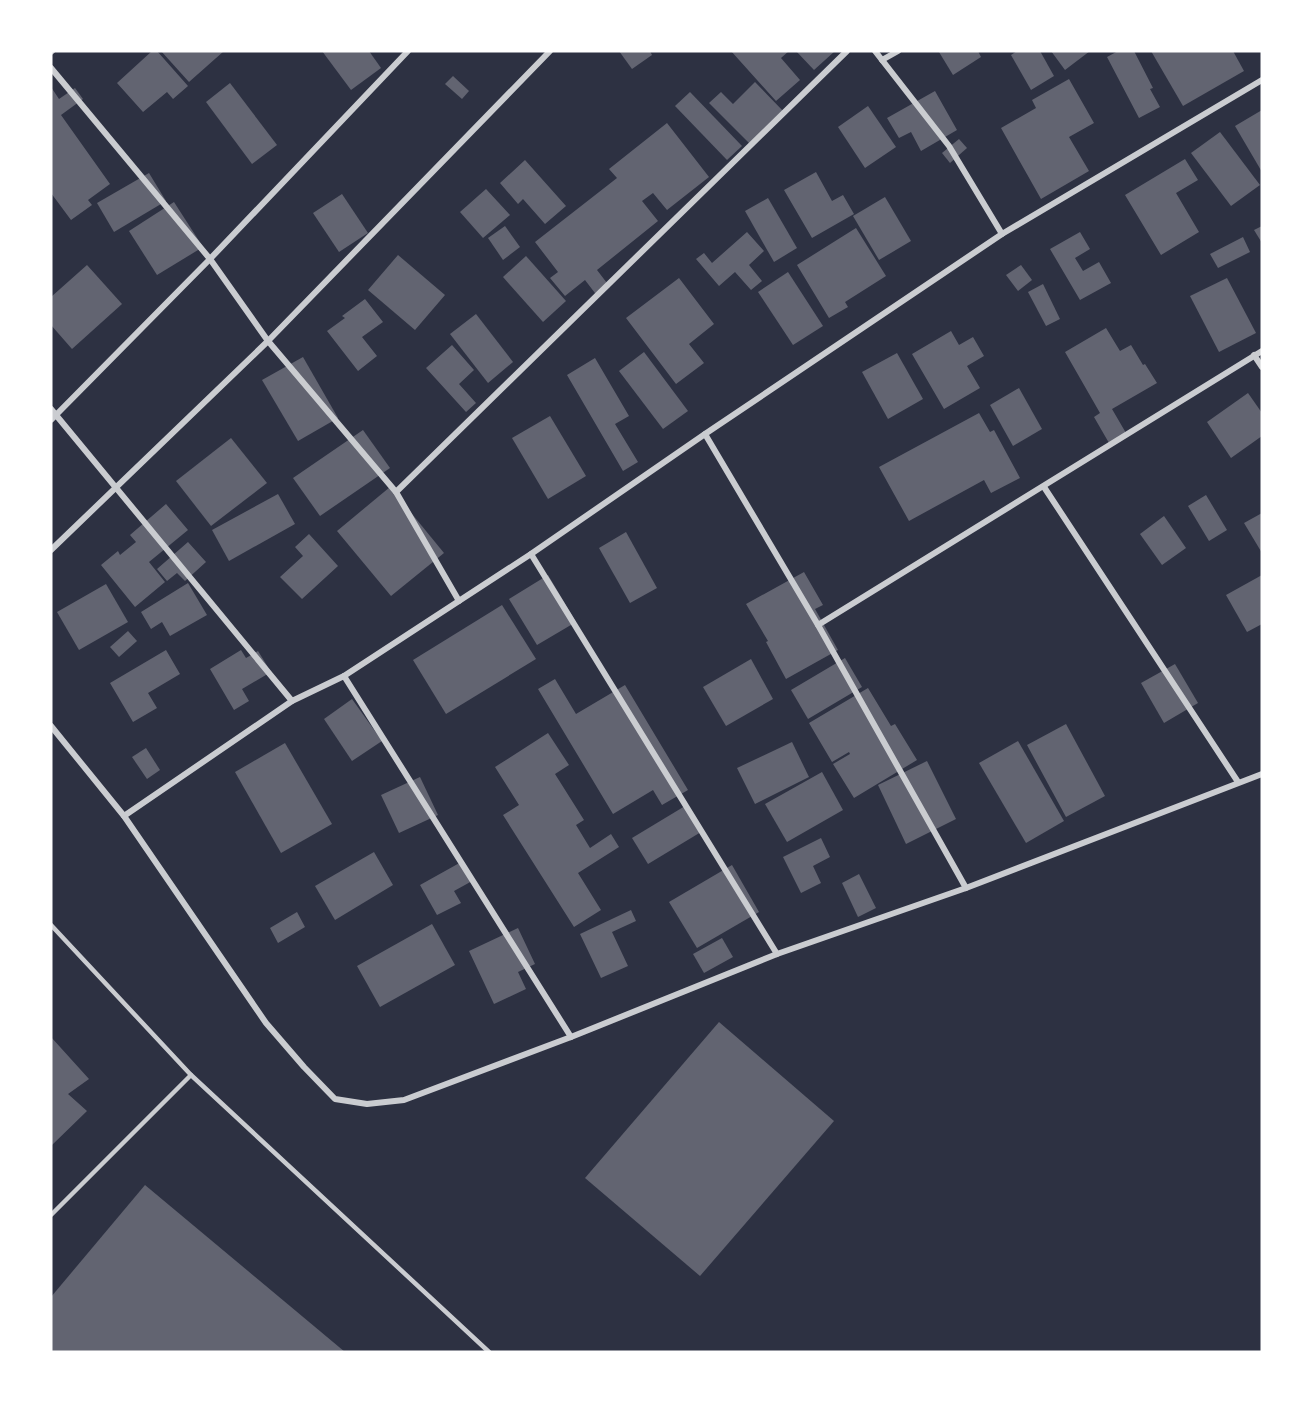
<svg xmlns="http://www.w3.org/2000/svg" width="1313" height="1403" font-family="'Noto Serif',serif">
  <rect width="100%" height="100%" fill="#2d3142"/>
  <g fill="#626471">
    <polygon points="152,51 157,51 188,86 173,99 167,92 143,112 117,83"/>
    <polygon points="161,51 224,51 189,82"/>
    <polygon points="322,51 369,51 381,68 351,90"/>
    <polygon points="619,51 650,51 652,55 632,69"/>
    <polygon points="731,51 789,51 781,58 800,80 776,101"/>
    <polygon points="796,51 835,51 814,70"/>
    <polygon points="940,51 978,51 981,57 953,75 939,52"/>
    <polygon points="1017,51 1040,51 1054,76 1031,90 1011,55"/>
    <polygon points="1051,51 1090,51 1065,70"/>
    <polygon points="1118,51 1134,51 1153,88 1150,89 1160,107 1139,118 1107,57"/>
    <polygon points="1151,51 1233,51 1244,71 1183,106"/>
    <polygon points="453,76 469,91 462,99 445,84"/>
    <polygon points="1069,79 1094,123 1069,137 1089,171 1041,199 1001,128 1036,108 1032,100"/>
    <polygon points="755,82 784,112 751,145 709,103 721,92 733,104"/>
    <polygon points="230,83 277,145 252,164 206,102"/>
    <polygon points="51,87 59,99 75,88 83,99 61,115 110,184 88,200 92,205 71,220 51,193"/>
    <polygon points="935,91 957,130 921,151 911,132 899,138 887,118"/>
    <polygon points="690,92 742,146 727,160 675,106"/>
    <polygon points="868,106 896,147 865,168 838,127"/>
    <polygon points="1262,110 1262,172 1235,126"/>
    <polygon points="667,123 709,177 667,210 653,193 642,201 658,221 597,270 610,287 598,297 585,280 565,296 550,278 558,272 535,242 617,178 609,169"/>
    <polygon points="1220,132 1260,185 1231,206 1191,153"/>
    <polygon points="959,139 967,148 950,163 942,153"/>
    <polygon points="1185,159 1198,180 1176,193 1199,232 1161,255 1125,195"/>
    <polygon points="525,160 566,206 545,224 523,199 518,204 500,183"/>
    <polygon points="816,172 832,201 843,195 854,214 812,238 784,190"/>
    <polygon points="149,173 166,201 114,232 97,203"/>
    <polygon points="486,189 510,215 483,238 460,212"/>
    <polygon points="342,194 368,233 339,252 313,213"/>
    <polygon points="885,197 911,241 879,260 853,216"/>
    <polygon points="768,198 797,248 774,262 745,211"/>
    <polygon points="174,202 203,247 157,275 129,231"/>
    <polygon points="505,226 520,247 503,260 488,238"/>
    <polygon points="1262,226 1262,243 1254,230"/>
    <polygon points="856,228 886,276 845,302 848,307 829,318 797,265"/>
    <polygon points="747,232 764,251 749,265 762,281 751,290 735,272 719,286 696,259 704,253 712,263"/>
    <polygon points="1080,232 1090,249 1075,258 1083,271 1099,262 1111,283 1080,300 1050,249"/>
    <polygon points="1243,237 1250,252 1218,268 1210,254"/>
    <polygon points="398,255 445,295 415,330 368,290"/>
    <polygon points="526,256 566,301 543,322 503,277"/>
    <polygon points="87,265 122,304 72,349 51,325 51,297"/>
    <polygon points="1021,265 1032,280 1018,291 1006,275"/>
    <polygon points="788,272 823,326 793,345 758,292"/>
    <polygon points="679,278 714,324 689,344 704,363 676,384 626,318"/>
    <polygon points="1227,278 1256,333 1219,352 1190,296"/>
    <polygon points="1043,284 1060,319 1046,326 1028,292"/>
    <polygon points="365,299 383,322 362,337 377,356 358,371 327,331 345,318 342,316"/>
    <polygon points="476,314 513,362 488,383 450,334"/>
    <polygon points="1106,328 1120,351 1131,345 1143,365 1145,364 1157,383 1112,409 1126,433 1109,443 1094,417 1100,413 1065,352"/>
    <polygon points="951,331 959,345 973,337 984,356 967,366 980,388 944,409 912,354"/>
    <polygon points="452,345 474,370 459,384 476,403 466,412 426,368"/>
    <polygon points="644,352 688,411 663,429 619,371"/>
    <polygon points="897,353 923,399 888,419 862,372"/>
    <polygon points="303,357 338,418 298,441 262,380"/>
    <polygon points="595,358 629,416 615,424 638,462 623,471 567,375"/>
    <polygon points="1019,388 1042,429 1013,446 990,405"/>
    <polygon points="1248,393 1262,413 1262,436 1231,458 1207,422"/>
    <polygon points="979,413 990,432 994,430 1020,478 991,493 984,480 909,521 879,467"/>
    <polygon points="550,416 586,476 548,499 512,438"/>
    <polygon points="363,430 390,468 320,516 293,478"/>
    <polygon points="231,438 267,483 211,526 176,481"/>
    <polygon points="390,487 444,553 391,596 337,531"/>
    <polygon points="278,494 295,524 229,561 212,530"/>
    <polygon points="1206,495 1227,530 1209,541 1188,506"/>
    <polygon points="166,504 188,530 149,562 165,582 135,607 101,565 118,551 120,555 136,542 130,535"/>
    <polygon points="1262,513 1262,553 1244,523"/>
    <polygon points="1164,516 1186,548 1162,565 1140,534"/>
    <polygon points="626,532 657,588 630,603 599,548"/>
    <polygon points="309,534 338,566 302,599 280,577 303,556 295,547"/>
    <polygon points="188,542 206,562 185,581 177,573 167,581 157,569"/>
    <polygon points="804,572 823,605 815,609 838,650 786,679 766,642 768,641 746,604"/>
    <polygon points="548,575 576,622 537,645 509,599"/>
    <polygon points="1262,575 1262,624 1247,632 1226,595"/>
    <polygon points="188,583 207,615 170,636 162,622 151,629 141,612"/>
    <polygon points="106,584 128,622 79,650 57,612"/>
    <polygon points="502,605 536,659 446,714 413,660"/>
    <polygon points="128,631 137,641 119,657 110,647"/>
    <polygon points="166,650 180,674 148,693 157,708 133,722 110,683"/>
    <polygon points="241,650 246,658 258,651 271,672 242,689 249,701 234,710 210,669"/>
    <polygon points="845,658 862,687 808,719 791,690"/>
    <polygon points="751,659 773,699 726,726 703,687"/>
    <polygon points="1175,664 1198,703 1164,723 1141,683"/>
    <polygon points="555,679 576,714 625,685 688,790 662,805 653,790 613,814 538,689"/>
    <polygon points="868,688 891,726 895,724 917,760 854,798 833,764 850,754 849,752 832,762 809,723"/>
    <polygon points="352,699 382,741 352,761 324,719"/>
    <polygon points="1066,724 1105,796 1066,817 1027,745"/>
    <polygon points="548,733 569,765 555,774 584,820 576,825 590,848 611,834 619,847 578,873 601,910 574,927 503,815 519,805 495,767"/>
    <polygon points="1018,741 1064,821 1026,843 979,763"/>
    <polygon points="792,742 809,777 755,804 737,768"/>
    <polygon points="285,743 332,824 281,853 235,772"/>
    <polygon points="146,748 160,770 147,779 132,757"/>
    <polygon points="927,761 956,819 906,844 878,785"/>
    <polygon points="822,772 843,810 787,842 765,804"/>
    <polygon points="420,777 438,815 399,833 381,795"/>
    <polygon points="685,806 701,832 648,864 632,838"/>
    <polygon points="821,838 830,857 813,866 821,883 801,893 783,857"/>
    <polygon points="374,852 393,885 335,920 315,886"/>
    <polygon points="463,861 474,880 454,891 461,903 437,915 420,885"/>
    <polygon points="732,865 759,912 697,948 669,902"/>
    <polygon points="859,874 876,908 858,917 842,883"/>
    <polygon points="631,910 636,921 612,932 628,966 601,978 580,934"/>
    <polygon points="297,912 305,927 278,943 270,928"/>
    <polygon points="432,924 455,965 380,1007 357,966"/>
    <polygon points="518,928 535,964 518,972 526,989 494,1004 469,951"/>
    <polygon points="722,938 733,957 704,973 693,954"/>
    <polygon points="719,1022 834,1121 700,1276 585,1178"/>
    <polygon points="51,1037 89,1079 68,1094 87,1111 51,1146"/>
    <polygon points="145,1185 345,1352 51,1352 51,1297"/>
  </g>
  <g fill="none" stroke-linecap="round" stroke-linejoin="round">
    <g stroke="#caccd0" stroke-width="4.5">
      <polyline points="51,925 191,1075 489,1352"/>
      <polyline points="51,1215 191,1075"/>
    </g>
    <g stroke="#caccd0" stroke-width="6">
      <polyline points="875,51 949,146 1002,234"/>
      <polyline points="51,52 52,51"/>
      <polyline points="882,60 898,51"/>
      <polyline points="51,68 210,259 268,341 396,492 459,601"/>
      <polyline points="1254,355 1262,367"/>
      <polyline points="51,409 292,701"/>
      <polyline points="51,420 210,259 408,51"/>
      <polyline points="705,434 818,625 966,888"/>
      <polyline points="1044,487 1238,782"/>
      <polyline points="396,492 847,51"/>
      <polyline points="51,550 268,341 550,51"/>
      <polyline points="531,554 777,954"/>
      <polyline points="818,625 1262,351"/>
      <polyline points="344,676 571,1037"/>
      <polyline points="51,726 124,816 266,1023 304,1067 335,1099 367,1104 404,1100 571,1037 777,954 966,888 1262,774"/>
      <polyline points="124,816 292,701 344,676 531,554 705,434 1002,234 1262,80"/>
    </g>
  </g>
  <rect width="1313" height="1403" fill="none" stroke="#ffffff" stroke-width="105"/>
</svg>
